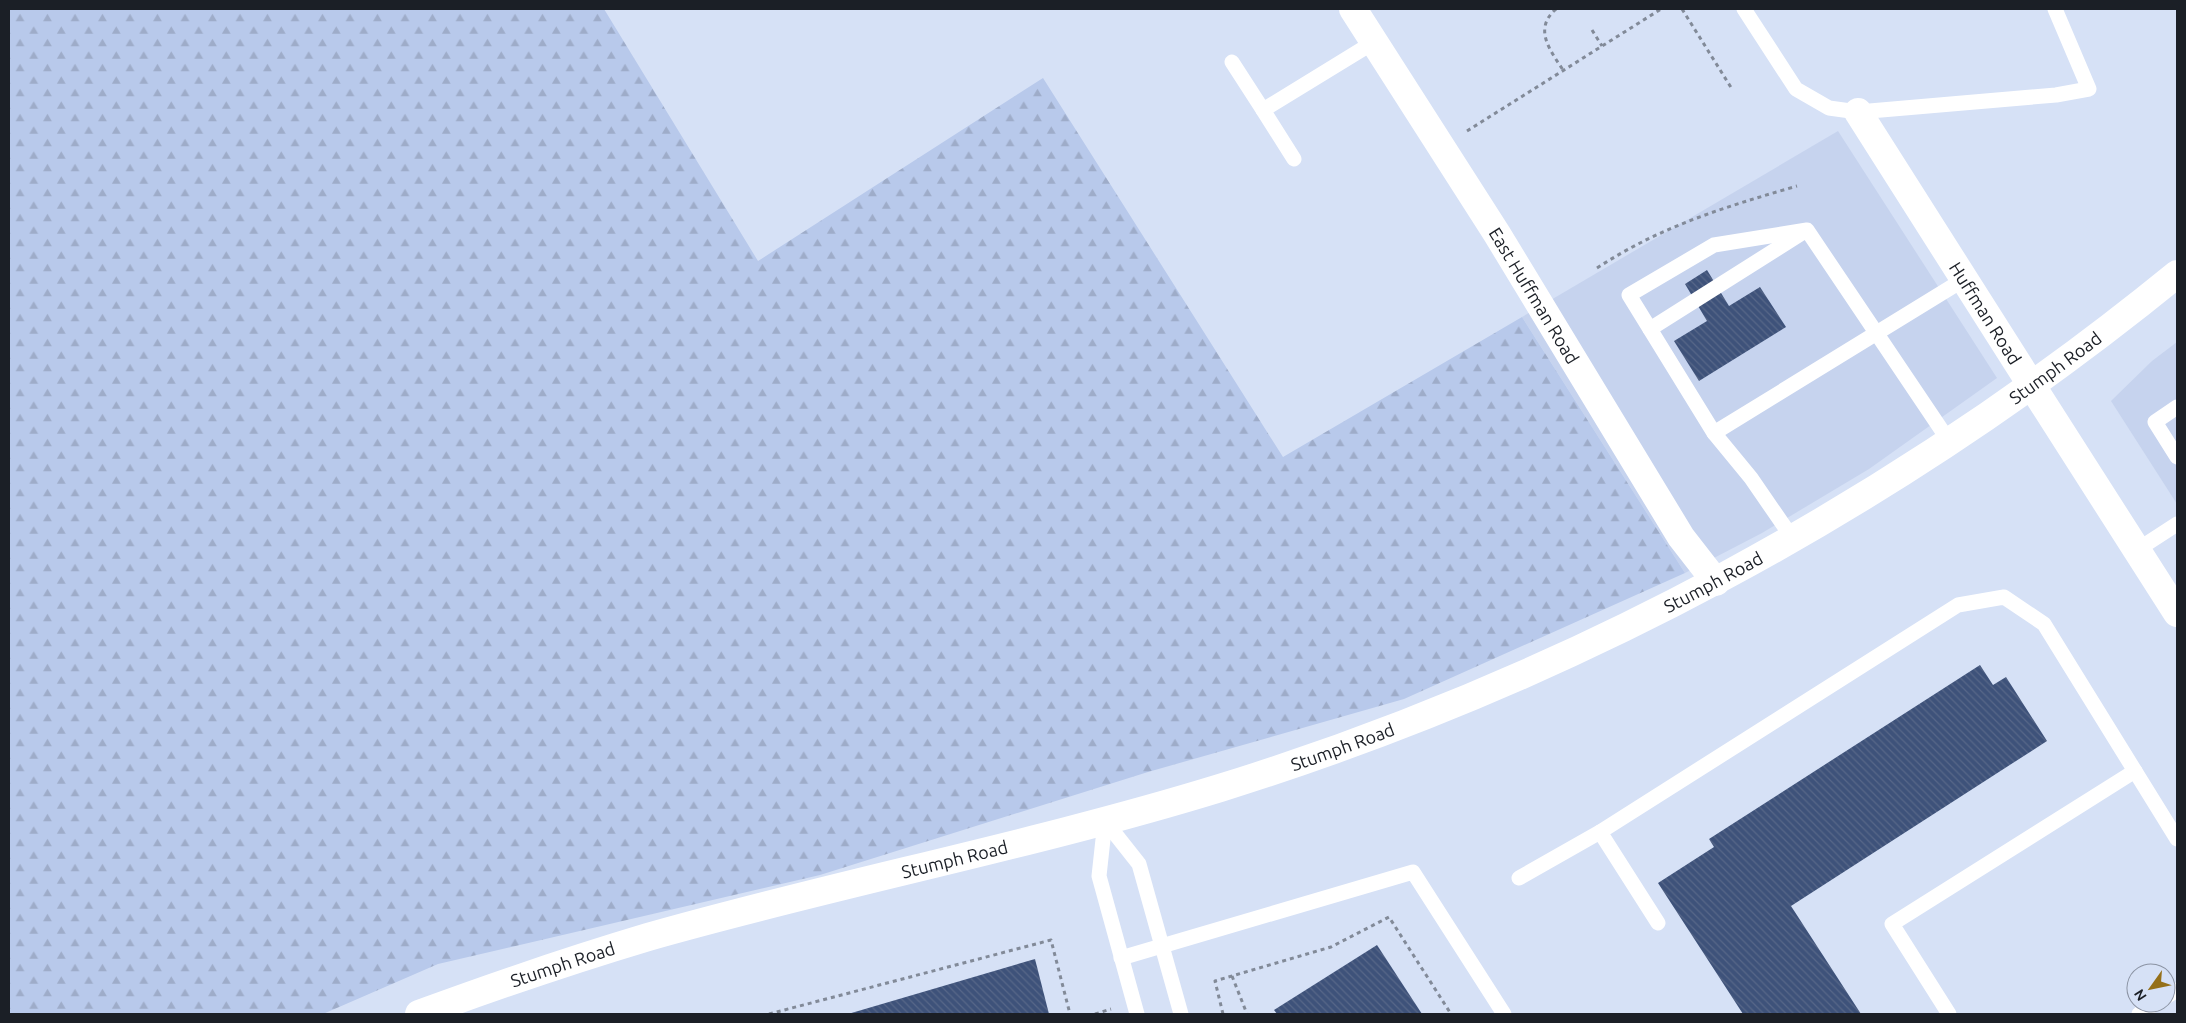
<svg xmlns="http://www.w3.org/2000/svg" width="2186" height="1023" font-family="Ubuntu,sans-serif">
  <defs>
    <pattern id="forest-firs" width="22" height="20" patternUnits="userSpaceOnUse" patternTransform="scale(1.25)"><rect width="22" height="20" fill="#b8c9eb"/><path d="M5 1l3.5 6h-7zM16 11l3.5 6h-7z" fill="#9eacc9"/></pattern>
    <pattern id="building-back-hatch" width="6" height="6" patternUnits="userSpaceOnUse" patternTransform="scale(1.25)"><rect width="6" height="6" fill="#3e527a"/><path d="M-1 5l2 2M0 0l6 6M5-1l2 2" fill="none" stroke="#576788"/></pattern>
  </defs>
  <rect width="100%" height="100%" fill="#d6e1f6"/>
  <g fill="#c6d3ee">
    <polygon points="1838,131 1997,378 1869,469 1762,533 1685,573 1522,317"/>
    <polygon points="2177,342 2177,504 2111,401 2152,361"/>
  </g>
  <polygon fill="url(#forest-firs)" points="9,9 604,9 758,261 1043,78 1283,457 1522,317 1685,573 1404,699 1148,772 820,875 438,964 323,1014 9,1014"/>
  <g fill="url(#building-back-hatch)">
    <polygon points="1707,270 1729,306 1760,287 1786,327 1699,381 1674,341 1707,321 1685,284"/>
    <polygon points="1980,665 1993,685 2006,677 2047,741 1791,906 1861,1014 1743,1014 1658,883 1714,847 1709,839"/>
    <polygon points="1377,945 1422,1014 1277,1014 1274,1010"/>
    <polygon points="1035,959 1049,1014 848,1014"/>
  </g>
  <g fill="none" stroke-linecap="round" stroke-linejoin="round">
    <g stroke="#828a98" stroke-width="3" stroke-dasharray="4 4" stroke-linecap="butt">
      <path d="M1556,9C1533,29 1550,50 1563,70"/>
      <polyline points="1682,9 1732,89"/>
      <polyline points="1592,30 1602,46"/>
      <polyline points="1467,131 1661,9"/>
      <path d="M1597,268C1661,226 1725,207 1797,186"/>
      <polyline points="1232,976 1247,1014"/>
      <polyline points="769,1014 1051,940 1070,1014"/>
      <polyline points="1095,1014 1111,1009"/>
      <polyline points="1223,1014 1215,981 1331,947 1389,917 1451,1014"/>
    </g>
    <g stroke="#fff" stroke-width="15">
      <polyline points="1744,9 1796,89 1829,108 1858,112 2056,95 2089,89 2055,9"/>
      <polyline points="1232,62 1263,110"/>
      <polyline points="1294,159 1263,110 1374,42"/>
      <polyline points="1650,329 1802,233"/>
      <polyline points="2177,407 2155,422 2177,457"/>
      <polyline points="1714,433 1629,295 1714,245 1807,230 1949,441"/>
      <polyline points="1793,539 1751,478 1714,433 1963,280"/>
      <polyline points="2137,550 2177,524"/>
      <polyline points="1105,821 1139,864 1181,1014"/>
      <polyline points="1105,821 1099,876 1137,1014"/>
      <polyline points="1519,878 1600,832"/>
      <polyline points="1658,923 1600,832 1958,605 2004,597 2044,624 2177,839"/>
      <polyline points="1121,958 1413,872 1504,1014"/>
      <polyline points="2166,997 2177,990"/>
      <polyline points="1949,1014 1892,924 2135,771"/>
      <polyline points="2139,1014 2156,1003"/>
    </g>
    <g stroke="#fff" stroke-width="28">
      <path id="s1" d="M1353,9L1497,234L1681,537L1716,582"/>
      <path id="s2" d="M1858,112L2032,386"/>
    </g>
    <g stroke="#fff" stroke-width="28">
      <polyline points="2032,386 2177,613"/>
      <path id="s3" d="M419,1014C495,986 571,960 648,937C837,883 1031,846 1220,788C1568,680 1895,504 2177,274"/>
    </g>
  </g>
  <g text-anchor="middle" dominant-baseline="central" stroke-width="5" stroke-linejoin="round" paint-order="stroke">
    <g font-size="18" fill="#1b1f26" stroke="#d6e1f6">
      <text stroke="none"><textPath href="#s1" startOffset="339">East Huffman Road</textPath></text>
      <text stroke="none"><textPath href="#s2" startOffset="238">Huffman Road</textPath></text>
      <text stroke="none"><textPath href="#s3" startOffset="1772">Stumph Road</textPath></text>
      <text stroke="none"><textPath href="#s3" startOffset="1368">Stumph Road</textPath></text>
      <text stroke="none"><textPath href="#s3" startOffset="962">Stumph Road</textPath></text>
      <text stroke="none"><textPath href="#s3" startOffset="558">Stumph Road</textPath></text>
      <text stroke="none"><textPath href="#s3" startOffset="152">Stumph Road</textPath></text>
    </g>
  </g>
  <rect width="2186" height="1023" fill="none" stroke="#1b1f26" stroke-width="20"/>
  <g transform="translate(2151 988) rotate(237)"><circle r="24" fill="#d6e1f6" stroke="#8b93a3"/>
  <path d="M0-4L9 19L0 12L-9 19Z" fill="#957019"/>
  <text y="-8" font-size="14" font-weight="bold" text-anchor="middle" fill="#1b1f26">N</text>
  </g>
</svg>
